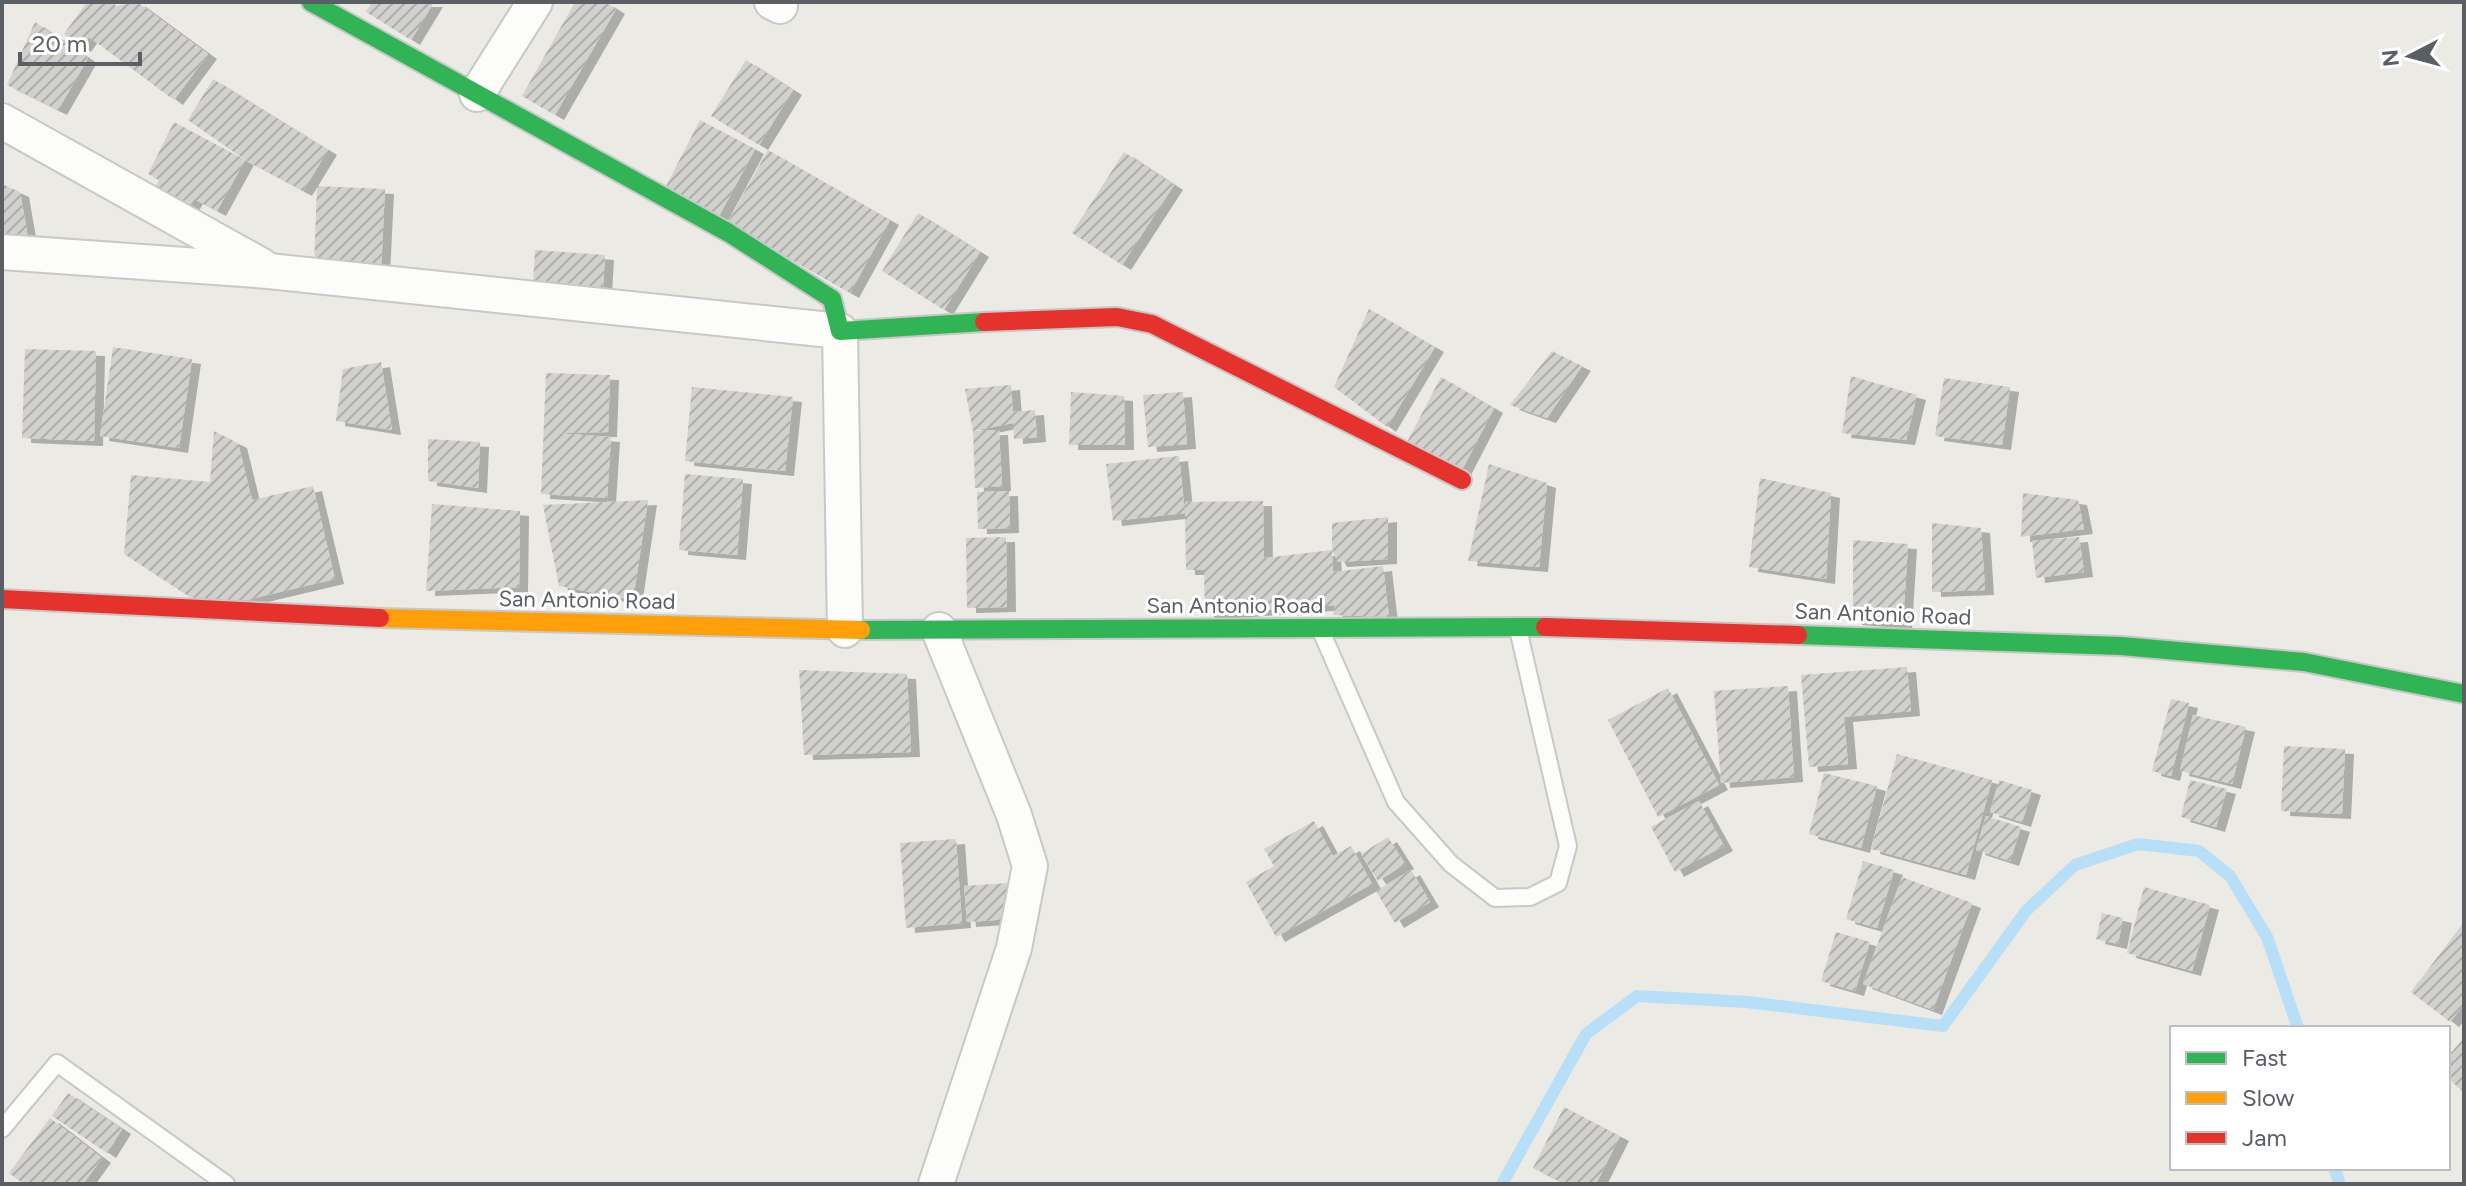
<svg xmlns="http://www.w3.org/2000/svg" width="2466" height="1186" font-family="Figtree,sans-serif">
  <defs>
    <pattern id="building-hatch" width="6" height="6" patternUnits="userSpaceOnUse" patternTransform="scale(2)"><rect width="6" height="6" fill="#d2d1ce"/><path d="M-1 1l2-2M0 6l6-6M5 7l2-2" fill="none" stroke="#adadab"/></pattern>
    <filter id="shadow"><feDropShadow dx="9" dy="5" stdDeviation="0" flood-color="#0004"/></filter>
  </defs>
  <rect width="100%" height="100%" fill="#ebeae5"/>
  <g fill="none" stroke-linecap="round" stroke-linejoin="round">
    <g stroke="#b7dff7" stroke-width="12">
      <polyline points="2334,1168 2340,1184"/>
      <polyline points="1502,1184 1586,1034 1637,996 1747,1002 1943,1026 2026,911 2075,865 2138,844 2199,851 2230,876 2267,937 2298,1028"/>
    </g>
  </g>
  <g fill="url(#building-hatch)" filter="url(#shadow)">
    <polygon points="87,2 112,2 116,6 137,2 208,54 174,100 89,37 82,47 64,34"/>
    <polygon points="372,2 434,2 411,40 366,12"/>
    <polygon points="575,2 605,2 616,9 555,115 522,96"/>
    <polygon points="35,22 88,58 58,110 7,85"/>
    <polygon points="746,60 793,90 759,145 711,116"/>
    <polygon points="213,79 328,150 303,191 245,160 188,120"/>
    <polygon points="700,120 755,149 718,218 664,190"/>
    <polygon points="174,122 245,160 217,211 194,199 184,216 149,198 159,180 148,174"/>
    <polygon points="768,150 890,220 850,293 727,223"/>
    <polygon points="1124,152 1174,185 1122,265 1072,233"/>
    <polygon points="2,184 20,192 29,244 2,231"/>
    <polygon points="317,186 385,189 381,270 314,267"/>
    <polygon points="918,213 980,252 944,310 882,271"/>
    <polygon points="535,250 605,255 602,304 532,299"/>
    <polygon points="1369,309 1435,347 1387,427 1334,387"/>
    <polygon points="113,347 192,359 179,448 100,436"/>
    <polygon points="25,349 96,351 94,441 22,438"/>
    <polygon points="1552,351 1582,366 1547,418 1510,405"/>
    <polygon points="381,362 392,430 336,421 343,369"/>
    <polygon points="546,373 610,375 608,432 554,433 611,437 607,498 541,494"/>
    <polygon points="1851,376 1917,395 1906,440 1842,433"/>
    <polygon points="1441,377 1494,408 1461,472 1406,444"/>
    <polygon points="1944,378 2010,387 2002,445 1935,436"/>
    <polygon points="1011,385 1013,412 1035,410 1037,437 1014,439 1013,423 973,431 965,389"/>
    <polygon points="692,387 793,397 785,471 685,461"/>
    <polygon points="1071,392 1124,396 1125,445 1069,445"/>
    <polygon points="1183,392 1187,444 1148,447 1143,395"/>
    <polygon points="999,430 1002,486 975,488 973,431"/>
    <polygon points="214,431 238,443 252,500 313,486 335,579 208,609 124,554 131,475 210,482"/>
    <polygon points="428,439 480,442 478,488 428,481"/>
    <polygon points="1179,456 1185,513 1185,502 1263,501 1264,558 1332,550 1332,523 1388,517 1388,559 1338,562 1332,550 1333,572 1383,566 1389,617 1333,615 1335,605 1205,615 1204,570 1186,570 1185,513 1113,521 1106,464"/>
    <polygon points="1489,464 1547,483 1539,567 1468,561"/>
    <polygon points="685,474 743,479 737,555 679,550"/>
    <polygon points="1760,478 1831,493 1826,579 1749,567"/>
    <polygon points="1009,491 1010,528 978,529 977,492"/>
    <polygon points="2023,493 2078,500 2084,529 2021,537"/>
    <polygon points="648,500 633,600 559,586 543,505"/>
    <polygon points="432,504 520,511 519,587 426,591"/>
    <polygon points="1932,523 1981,528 1985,590 1932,592"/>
    <polygon points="1006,537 1007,607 967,608 966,538"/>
    <polygon points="2079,537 2084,572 2036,578 2032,541"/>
    <polygon points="1853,540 1908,544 1903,624 1853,620"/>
    <polygon points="1907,667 1911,711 1844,717 1848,764 1809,767 1801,675"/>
    <polygon points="799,670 907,674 911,752 804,755"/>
    <polygon points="1788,686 1794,777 1721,783 1714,691"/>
    <polygon points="1668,688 1719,785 1658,817 1608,720"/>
    <polygon points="2171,699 2189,703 2171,776 2152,771"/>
    <polygon points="2193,715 2246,727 2232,784 2180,771"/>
    <polygon points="2284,746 2345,749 2342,814 2281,811"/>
    <polygon points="1897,754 1992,780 1966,875 1871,849"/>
    <polygon points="1824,773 1877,786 1861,848 1809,834"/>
    <polygon points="1999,780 2032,790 2022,822 1990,812"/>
    <polygon points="2190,780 2227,789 2216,827 2181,817"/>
    <polygon points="1699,801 1724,846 1675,872 1651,827"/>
    <polygon points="1986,816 2021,827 2010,861 1976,850"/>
    <polygon points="1314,821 1333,856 1351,846 1372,884 1276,937 1246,882 1274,866 1264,849"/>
    <polygon points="1388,837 1405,864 1378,881 1361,854"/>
    <polygon points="956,839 962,923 906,928 900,843"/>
    <polygon points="1863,861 1894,870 1877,928 1846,919"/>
    <polygon points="1411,870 1430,902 1395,923 1376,891"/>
    <polygon points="1902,877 1972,903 1933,1010 1863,984"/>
    <polygon points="1007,883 1010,919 967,922 964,886"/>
    <polygon points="2144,887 2210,905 2192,971 2127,953"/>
    <polygon points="2102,913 2123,918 2118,944 2096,939"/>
    <polygon points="2464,922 2464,1004 2450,1022 2411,992"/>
    <polygon points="1836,932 1870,942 1855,991 1821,981"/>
    <polygon points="2464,1038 2464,1093 2448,1078 2448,1056"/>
    <polygon points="68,1093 122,1129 107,1153 52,1116"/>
    <polygon points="1564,1107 1620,1136 1596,1184 1565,1184 1533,1168"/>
    <polygon points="50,1118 102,1158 83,1184 24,1184 9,1173"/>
  </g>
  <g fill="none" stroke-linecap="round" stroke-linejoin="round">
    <defs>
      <g id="lane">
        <polyline points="1321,631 1396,802 1451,864 1495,898 1530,897 1558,883 1568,846 1518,629"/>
        <polyline points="2,1129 57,1063 226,1184"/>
      </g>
      <g id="street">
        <polyline points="772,2 780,6"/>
        <polyline points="477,94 535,2"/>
        <polyline points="2,121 262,266"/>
        <polyline points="2,252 269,271 840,331 845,630"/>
        <polyline points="936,1184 1014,948 1030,866 1014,815 939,630"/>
      </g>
      <g id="fast">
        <polyline points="311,2 729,233 832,299 840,331 984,322"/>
        <polyline points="861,630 1545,627"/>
        <polyline points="1798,635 2121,646 2304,662 2464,694"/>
      </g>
      <polyline id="slow" points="380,618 861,630"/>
      <g id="jam">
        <polyline points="984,322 1117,317 1152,324 1462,480"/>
        <polyline points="2,599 380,618"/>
        <polyline points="1545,627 1798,635"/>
      </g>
    </defs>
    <use href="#lane" stroke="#c8c8c7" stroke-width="20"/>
    <use href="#street" stroke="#c8c8c7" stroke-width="38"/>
    <use href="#fast" stroke="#c7c7c6" stroke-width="22"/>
    <use href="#slow" stroke="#c7c7c6" stroke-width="22"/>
    <use href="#jam" stroke="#c7c7c6" stroke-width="22"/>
    <use href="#lane" stroke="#fcfcfb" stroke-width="16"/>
    <use href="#street" stroke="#fcfcfb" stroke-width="34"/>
    <use href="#fast" stroke="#30b455" stroke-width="18"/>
    <use href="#slow" stroke="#ff9f0a" stroke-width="18"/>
    <use href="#jam" stroke="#e5322d" stroke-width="18"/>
  </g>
  <g text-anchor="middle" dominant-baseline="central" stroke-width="6" stroke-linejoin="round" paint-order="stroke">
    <g font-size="22" fill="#5a5f64" stroke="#fff">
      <text transform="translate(587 600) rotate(1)">San Antonio Road</text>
      <text x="1235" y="605">San Antonio Road</text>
      <text transform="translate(1883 614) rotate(2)">San Antonio Road</text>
    </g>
  </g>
  <rect width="2466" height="1186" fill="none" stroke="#5a5f64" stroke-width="8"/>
  <rect x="2170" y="1026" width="280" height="144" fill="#ffffff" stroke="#bdbfc1" stroke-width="2"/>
  <rect x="2186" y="1052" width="40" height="12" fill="#30b455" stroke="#bdbfc1" stroke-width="2"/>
  <text x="2242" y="1066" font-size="24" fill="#5a5f64">Fast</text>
  <rect x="2186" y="1092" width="40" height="12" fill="#ff9f0a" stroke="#bdbfc1" stroke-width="2"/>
  <text x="2242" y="1106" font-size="24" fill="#5a5f64">Slow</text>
  <rect x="2186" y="1132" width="40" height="12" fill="#e5322d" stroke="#bdbfc1" stroke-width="2"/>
  <text x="2242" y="1146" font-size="24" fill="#5a5f64">Jam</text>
  <g transform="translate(2410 56) rotate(264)" stroke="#ffffff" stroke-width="6" paint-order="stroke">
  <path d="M0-6L14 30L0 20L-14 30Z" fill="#5a5f64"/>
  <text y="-12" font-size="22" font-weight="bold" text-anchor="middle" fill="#5a5f64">N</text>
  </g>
  <path d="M20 52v12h120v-12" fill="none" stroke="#5a5f64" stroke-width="4"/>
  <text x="32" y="52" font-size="24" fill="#5a5f64" stroke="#ffffff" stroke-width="6" paint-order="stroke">20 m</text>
</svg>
